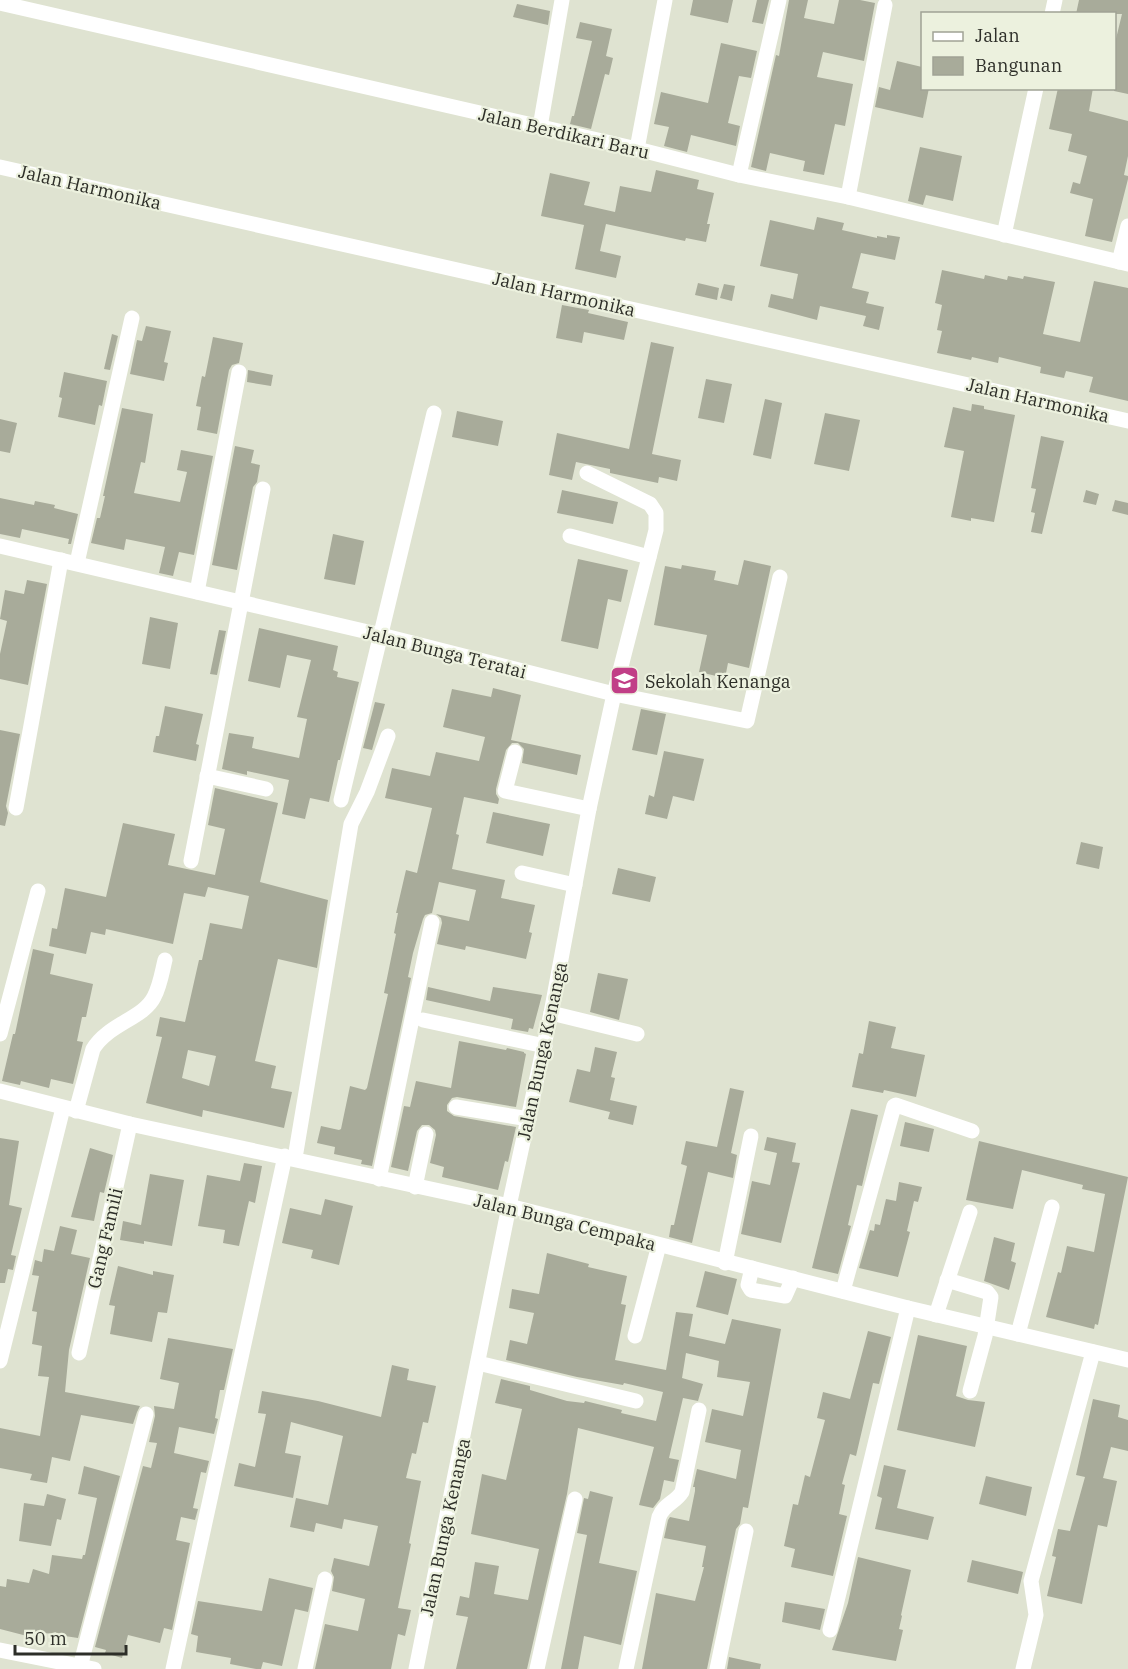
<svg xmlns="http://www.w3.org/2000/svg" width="1128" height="1669" font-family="'IBM Plex Serif',serif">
  <rect width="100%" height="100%" fill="#dfe3d1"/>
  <g fill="#a8ab9a" fill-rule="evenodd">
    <polygon points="693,0 733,0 728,23 690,15"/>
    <polygon points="757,0 769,0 763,24 752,22"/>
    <polygon points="789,0 808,0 804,18 834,24 839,0 860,0 875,3 864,61 823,52 817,77 853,84 845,126 835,124 824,175 803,171 805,161 770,153 766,171 751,167 776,55 779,56"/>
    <polygon points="1079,0 1128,0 1128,94 1114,91 1114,47 1122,14 1076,14"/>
    <polygon points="517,4 550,11 548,25 513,17"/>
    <polygon points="580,22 612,29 606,56 613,58 609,75 605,74 591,129 570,124 572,116 574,116 592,41 576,38"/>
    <polygon points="721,43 757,51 751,78 739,76 728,123 740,126 736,146 691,135 687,152 664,146 669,127 654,124 661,92 708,103"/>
    <polygon points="897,61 922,67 922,88 929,88 923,118 875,107 879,87 890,90"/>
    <polygon points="1058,88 1093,88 1089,111 1128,121 1128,156 1124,175 1128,176 1128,179 1112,242 1085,236 1093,199 1070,193 1073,182 1080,184 1087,156 1068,151 1072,134 1049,129"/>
    <polygon points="920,147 962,156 953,201 926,195 923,205 908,201"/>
    <polygon points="656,170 699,180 697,189 714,193 707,224 710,224 706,242 686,238 685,241 606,224 600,251 621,256 616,278 575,269 584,225 541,216 550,173 590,182 584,205 615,212 620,186 651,192"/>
    <polygon points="817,217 844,223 842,230 877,238 877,236 887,238 887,235 900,237 895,260 861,253 852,288 869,292 866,303 884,307 879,330 863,326 866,316 820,306 817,320 768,307 771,294 793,299 798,274 760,266 770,220 814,230"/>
    <polygon points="942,270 984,279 985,275 1007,280 1008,276 1023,279 1024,276 1055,282 1043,334 1080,342 1094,281 1128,288 1128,401 1089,392 1093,377 1066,371 1064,378 1040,373 1041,367 999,357 998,363 972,357 971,360 937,353 942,331 937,330 942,305 935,303"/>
    <polygon points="698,283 719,288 717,300 695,295"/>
    <polygon points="724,284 735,286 732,301 720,298"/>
    <polygon points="562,305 589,310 588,313 628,322 624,340 584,332 582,343 556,338"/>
    <polygon points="146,326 171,331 164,362 168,363 164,381 130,374 137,340 142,341"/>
    <polygon points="112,334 118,336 110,370 104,369"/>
    <polygon points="213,337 243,343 239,363 232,365 229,370 217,434 197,430 201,407 196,406 202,376 205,377"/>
    <polygon points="651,342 674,347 652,454 681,460 677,481 659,477 658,483 610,473 610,469 576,462 572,480 549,475 557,433 629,449"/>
    <polygon points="248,370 273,375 271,386 247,382"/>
    <polygon points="64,372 107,381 102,406 99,405 95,425 58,417 62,398 59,397"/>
    <polygon points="706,379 732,384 724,423 698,418"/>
    <polygon points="765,399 782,403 771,459 753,455"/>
    <polygon points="972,404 984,406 984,409 1015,415 994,522 971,518 971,521 951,517 964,451 944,447 953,407 971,411"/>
    <polygon points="122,408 153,414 145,463 141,462 134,493 180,502 187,472 177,470 181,450 213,456 194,555 179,552 173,576 159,573 165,547 126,539 124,550 91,543 97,518 100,518 105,496 103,496"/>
    <polygon points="457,411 503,421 498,446 452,437"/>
    <polygon points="825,413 860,420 849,471 814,464"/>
    <polygon points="0,419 17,423 10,453 0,451"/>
    <polygon points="1041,436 1064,441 1042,534 1031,532 1035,513 1031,512 1036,489 1031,488"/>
    <polygon points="235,446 254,450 251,463 260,465 257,482 253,487 237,570 212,565"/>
    <polygon points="562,490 618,502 613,524 557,513"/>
    <polygon points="1086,490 1099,494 1096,505 1083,502"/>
    <polygon points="0,498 34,505 35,501 55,505 54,508 78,514 71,544 68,544 69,539 22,529 20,538 0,534"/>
    <polygon points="1115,500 1128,503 1128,515 1112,511"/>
    <polygon points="333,534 364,541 355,585 324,579"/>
    <polygon points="578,559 628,570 621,602 608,599 598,649 561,641"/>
    <polygon points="744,560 771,566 749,668 728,663 725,678 699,672 707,635 654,625 665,566 681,569 682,565 716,571 714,580 738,585"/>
    <polygon points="27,580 47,584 28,685 0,679 0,654 7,621 0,619 5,590 24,594"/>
    <polygon points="150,617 178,623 170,669 142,664"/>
    <polygon points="259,628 338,646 333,670 338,672 337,677 359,682 340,760 338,760 329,802 310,798 305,819 282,814 289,780 247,771 247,775 222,769 229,733 254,737 252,748 299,758 307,719 297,717 311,660 287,655 280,688 248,681"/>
    <polygon points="219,630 226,631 217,675 210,674"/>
    <polygon points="493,688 521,695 511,740 581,755 577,775 522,763 524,749 518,743 512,743 506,750 496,789 496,794 499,799 498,804 464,797 456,834 459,835 452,869 505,880 501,898 535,905 529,932 532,933 526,959 466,946 465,950 437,944 442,923 441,918 436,914 469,921 476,890 439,882 432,913 425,915 423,919 413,953 408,977 411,978 372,1166 361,1164 362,1160 334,1154 335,1147 317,1143 321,1126 339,1130 341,1129 350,1086 365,1090 367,1088 388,994 384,993 396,934 394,933 398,913 396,913 406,870 417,873 432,808 385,798 392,768 430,776 436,752 479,761 485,737 443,727 452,689 491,697"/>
    <polygon points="375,702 385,704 372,750 363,748"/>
    <polygon points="165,706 203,714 196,744 199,745 196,761 153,752 156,736 159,736"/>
    <polygon points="641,709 666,714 657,755 632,750"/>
    <polygon points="0,730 20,734 6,806 8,813 5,826 0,825"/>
    <polygon points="664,751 704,759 694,801 673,796 667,819 645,814 649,795 654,797"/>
    <path d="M215,788L278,803L260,882L328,900L317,968L278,959L255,1061L276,1066L271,1088L292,1092L284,1128L203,1110L202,1117L146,1103L162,1037L156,1036L160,1017L185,1022L199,960H202L210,923L242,929L249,896L208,887L205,897L184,893L173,944L106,929L105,935L91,932L86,954L49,946L52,928L57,929L65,888L106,897L123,823L175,834L168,865L215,875L225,829L208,825ZM188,1050L216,1056L209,1086L182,1078Z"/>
    <polygon points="493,812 550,824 543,856 486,843"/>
    <polygon points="1081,842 1103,847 1099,869 1076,864"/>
    <polygon points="618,868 656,877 650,902 612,894"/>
    <polygon points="33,949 54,954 50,974 93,984 86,1017 82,1017 77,1041 83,1042 73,1084 51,1079 49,1088 21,1081 20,1085 2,1081 13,1034 15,1034"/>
    <polygon points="598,973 628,979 619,1020 590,1012"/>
    <polygon points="428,987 490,1001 493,987 542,995 533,1029 529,1028 528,1032 511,1029 513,1019 426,1000"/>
    <polygon points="869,1021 896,1027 891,1048 925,1055 916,1097 884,1090 883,1093 852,1087 859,1053 863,1054"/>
    <polygon points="459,1041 506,1050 507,1048 524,1052 524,1053 526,1054 516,1107 457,1097 452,1098 447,1105 447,1111 454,1116 516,1127 508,1162 505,1161 498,1190 442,1177 444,1167 430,1163 436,1135 435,1130 429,1125 422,1125 417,1131 408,1171 391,1167 404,1106 410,1107 416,1081 451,1088"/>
    <polygon points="595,1047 617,1052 611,1077 615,1078 610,1100 637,1106 633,1125 608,1119 610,1112 569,1102 577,1069 590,1072"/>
    <polygon points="730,1088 744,1091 731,1153 737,1155 733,1178 708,1172 692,1243 669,1237 671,1225 674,1225 687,1166 681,1164 686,1141 717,1147"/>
    <polygon points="851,1109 878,1115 862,1186 857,1185 848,1225 851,1226 838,1274 812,1268"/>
    <polygon points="905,1122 934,1129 929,1152 900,1146"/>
    <polygon points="767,1137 796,1143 792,1162 800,1163 781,1243 741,1234 752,1181 770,1185 777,1153 764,1150"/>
    <polygon points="0,1138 19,1141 9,1205 22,1208 11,1255 16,1256 13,1270 8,1269 5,1283 0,1283"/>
    <polygon points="979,1141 1128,1177 1098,1325 1095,1324 1094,1329 1046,1317 1058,1272 1061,1273 1067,1246 1094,1252 1105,1194 1082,1189 1083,1185 1022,1170 1013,1209 966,1200"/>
    <polygon points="90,1148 113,1155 104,1193 100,1192 94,1221 71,1217"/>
    <polygon points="244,1163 262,1166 255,1203 249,1201 239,1246 223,1243 225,1230 198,1226 207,1175 240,1181"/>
    <polygon points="150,1174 184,1180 172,1246 144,1241 144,1244 120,1240 123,1221 141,1225"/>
    <polygon points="899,1182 922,1187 918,1202 914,1201 907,1231 910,1232 898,1277 859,1268 870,1230 874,1231 875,1224 880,1225 886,1199 896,1201"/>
    <polygon points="325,1199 353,1206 339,1265 311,1258 313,1250 282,1243 290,1208 321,1215"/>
    <polygon points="60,1226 77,1230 71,1254 90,1258 69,1350 65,1392 140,1406 137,1412 133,1424 81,1415 70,1461 52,1457 47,1483 30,1480 32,1474 0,1468 0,1428 40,1436 49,1377 38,1376 42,1346 32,1344 37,1312 32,1311 39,1276 32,1275 35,1260 42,1262 44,1249 54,1251"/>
    <polygon points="994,1237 1015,1243 1011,1261 1016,1263 1009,1290 984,1281"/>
    <polygon points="547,1253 589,1264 588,1267 627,1276 621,1304 626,1305 615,1360 666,1370 676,1312 693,1314 689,1336 725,1344 732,1319 781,1329 748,1508 743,1507 740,1524 736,1529 707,1669 642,1669 656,1593 695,1601 704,1567 702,1567 706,1546 664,1538 668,1520 670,1517 689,1521 695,1491 695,1487 693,1487 697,1469 736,1479 741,1450 705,1442 712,1409 743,1416 750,1382 717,1377 719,1361 686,1353 682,1378 703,1384 698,1401 683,1398 669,1458 679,1460 674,1482 664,1480 660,1499 653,1508 639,1505 654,1447 578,1428 567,1494 527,1669 456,1669 468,1617 456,1615 460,1596 469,1598 475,1562 499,1566 494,1594 528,1600 539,1549 471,1534 482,1474 506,1480 522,1409 495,1403 501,1379 530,1386 530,1390 567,1401 584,1403 585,1401 622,1410 621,1413 656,1421 663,1392 624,1383 623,1385 577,1377 506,1360 510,1340 527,1344 534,1313 509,1308 512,1289 539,1294"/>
    <polygon points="118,1266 153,1275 153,1271 174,1275 167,1313 158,1312 152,1342 110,1334 115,1306 109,1305"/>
    <polygon points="705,1271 737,1279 728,1315 696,1307"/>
    <polygon points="868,1331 891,1337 879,1384 873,1383 856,1456 850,1454 842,1484 845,1485 839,1514 847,1516 833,1576 791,1567 795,1549 784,1546 793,1504 798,1505 805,1475 810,1477 825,1420 817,1418 823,1392 850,1399"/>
    <polygon points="918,1335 967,1346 956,1396 968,1400 985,1402 975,1447 897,1430"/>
    <polygon points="168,1338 233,1349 224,1390 220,1390 215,1418 218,1419 214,1434 179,1427 174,1453 209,1461 206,1473 201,1472 193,1508 198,1509 195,1520 181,1517 176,1540 190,1543 172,1630 164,1628 160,1643 128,1635 122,1658 105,1653 106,1650 95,1647 143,1466 151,1468 157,1443 149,1442 155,1416 154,1406 174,1409 179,1383 160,1379"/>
    <polygon points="392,1365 409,1369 407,1380 436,1386 428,1423 423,1422 416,1454 412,1453 406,1478 421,1481 409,1543 411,1544 398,1608 411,1610 405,1636 398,1634 391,1669 315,1669 325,1624 358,1631 365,1599 332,1591 334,1577 331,1571 334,1558 369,1566 378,1526 344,1519 342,1529 316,1523 314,1532 290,1527 296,1498 328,1505 343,1436 291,1422 285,1453 301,1456 293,1498 234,1486 239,1463 255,1467 266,1414 258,1413 262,1391 318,1401 381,1417"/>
    <polygon points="1093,1399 1120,1405 1118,1417 1128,1420 1128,1451 1111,1447 1103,1478 1117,1481 1107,1527 1098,1525 1082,1604 1047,1596 1056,1557 1052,1556 1058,1529 1070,1531 1085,1477 1076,1475"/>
    <polygon points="884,1465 906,1470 897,1508 934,1517 928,1540 875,1529 882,1498 877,1496"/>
    <polygon points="84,1466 120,1476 78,1638 32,1631 31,1637 0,1629 0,1586 6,1587 7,1579 29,1583 33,1569 49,1574 52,1555 82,1559 83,1555 85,1555 97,1498 78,1494"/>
    <polygon points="986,1476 1032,1487 1026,1516 979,1504"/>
    <polygon points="590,1491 613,1497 599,1563 637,1571 621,1645 584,1636 578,1669 561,1669 587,1535 577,1533 584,1498 588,1499"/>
    <polygon points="47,1494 66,1499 61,1520 57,1519 51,1546 19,1541 24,1503 44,1506"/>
    <polygon points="858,1557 911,1570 901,1615 902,1616 899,1629 903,1630 896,1661 832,1650 848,1603"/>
    <polygon points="972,1560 1023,1572 1018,1594 967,1582"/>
    <polygon points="269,1578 313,1588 308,1612 295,1609 282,1666 263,1662 261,1669 256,1669 230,1664 231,1658 196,1652 198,1636 191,1634 198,1601 262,1611"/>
    <polygon points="785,1602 825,1609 820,1630 782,1622"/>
    <polygon points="729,1657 761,1664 760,1669 727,1669"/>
  </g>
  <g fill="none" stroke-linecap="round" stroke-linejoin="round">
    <g stroke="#fff" stroke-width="15">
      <polyline points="0,3 637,149 739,175 848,197 1128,264"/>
      <polyline points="1052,14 1055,0"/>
      <polyline points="540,127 562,0"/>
      <polyline points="637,149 665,0"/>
      <polyline points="0,167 1128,421"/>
      <polyline points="739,175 779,0"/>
      <polyline points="848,197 885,5"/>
      <polyline points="1004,235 1036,88"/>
      <polyline points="1119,262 1128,226"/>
      <polyline points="570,536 649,557"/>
      <polyline points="0,546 381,635 614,694 747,721 780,577"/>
      <polyline points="77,563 132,318"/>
      <polyline points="197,592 239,372"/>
      <polyline points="515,752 505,791 589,809"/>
      <polyline points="207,776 266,789"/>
      <polyline points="341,800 434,413"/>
      <polyline points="16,808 61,560"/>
      <polyline points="191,861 263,489"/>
      <polyline points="522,873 575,885"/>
      <polyline points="551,1013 637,1034"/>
      <polyline points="423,1020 545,1046"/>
      <polyline points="0,1034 38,891"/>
      <polyline points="0,1091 130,1124 509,1206 908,1308 1128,1360"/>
      <polyline points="456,1107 529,1119"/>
      <path d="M76,1111L93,1049C108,1024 144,1018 154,997C160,986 162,972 165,960"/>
      <polyline points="295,1158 351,824 367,792 388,736"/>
      <polyline points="379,1179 432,922"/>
      <polyline points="415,1187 426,1134"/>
      <polyline points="725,1263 751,1136"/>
      <polyline points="752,1268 748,1285 751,1290 785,1296 793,1278"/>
      <polyline points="947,1280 987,1292 991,1297 985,1336 970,1391"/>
      <polyline points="843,1291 894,1106 896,1105 972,1131"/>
      <polyline points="936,1315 970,1212"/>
      <polyline points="1018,1334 1052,1207"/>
      <polyline points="635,1336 659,1245"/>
      <polyline points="79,1353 130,1124"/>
      <polyline points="0,1361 63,1108"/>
      <polyline points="478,1363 636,1401"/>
      <polyline points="830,1630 908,1308"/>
      <polyline points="0,1650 94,1669"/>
      <polyline points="80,1667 146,1414"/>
      <polyline points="173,1669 285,1156"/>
      <polyline points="305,1669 325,1579"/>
      <polyline points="416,1669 509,1206 551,1013 589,809 614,694 656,530 656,513 650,504 587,473"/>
      <polyline points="537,1669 575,1499"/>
      <path d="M626,1669L659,1517C664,1504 675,1503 682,1492L699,1410"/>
      <polyline points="717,1669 746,1531"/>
      <polyline points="1023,1669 1036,1615 1031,1581 1093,1352"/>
    </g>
  </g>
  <defs>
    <symbol id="school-square" viewBox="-11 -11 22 22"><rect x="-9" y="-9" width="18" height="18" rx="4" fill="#c13f87" stroke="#ecf1de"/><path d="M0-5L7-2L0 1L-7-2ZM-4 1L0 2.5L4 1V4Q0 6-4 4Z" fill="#fff"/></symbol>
  </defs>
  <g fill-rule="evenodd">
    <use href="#school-square" x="608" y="664" width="33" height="33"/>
  </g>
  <g text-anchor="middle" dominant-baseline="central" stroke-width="4.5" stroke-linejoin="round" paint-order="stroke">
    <g font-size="18" fill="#2d2e28" stroke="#ecf1de">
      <text transform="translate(564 133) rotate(13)">Jalan Berdikari Baru</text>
      <text transform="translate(90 187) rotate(13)">Jalan Harmonika</text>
      <text transform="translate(564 294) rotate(13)">Jalan Harmonika</text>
      <text transform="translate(1038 400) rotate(13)">Jalan Harmonika</text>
      <text transform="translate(445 652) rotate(14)">Jalan Bunga Teratai</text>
      <text transform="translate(542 1051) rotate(-78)">Jalan Bunga Kenanga</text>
      <text transform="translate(565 1222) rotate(14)">Jalan Bunga Cempaka</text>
      <text transform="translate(105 1238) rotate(-77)">Gang Famili</text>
      <text transform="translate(445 1527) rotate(-78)">Jalan Bunga Kenanga</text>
    </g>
    <g font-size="18" fill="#2d2e28" stroke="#ecf1de" text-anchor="start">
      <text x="645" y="681">Sekolah Kenanga</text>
    </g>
  </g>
  <rect x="921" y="12" width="195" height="78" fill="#ecf1de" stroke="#a0a395" stroke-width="1.5"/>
  <rect x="933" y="32" width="30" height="9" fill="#ffffff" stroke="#a0a395" stroke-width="1.5"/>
  <text x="975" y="42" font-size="18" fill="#2d2e28">Jalan</text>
  <rect x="933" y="57" width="30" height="18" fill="#a8ab9a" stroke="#a0a395" stroke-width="1.5"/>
  <text x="975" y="72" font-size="18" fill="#2d2e28">Bangunan</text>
  <path d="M15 1645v9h111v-9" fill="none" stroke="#2d2e28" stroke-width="3"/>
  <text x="24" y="1645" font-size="18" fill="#2d2e28" stroke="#ecf1de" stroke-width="4.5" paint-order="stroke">50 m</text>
</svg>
